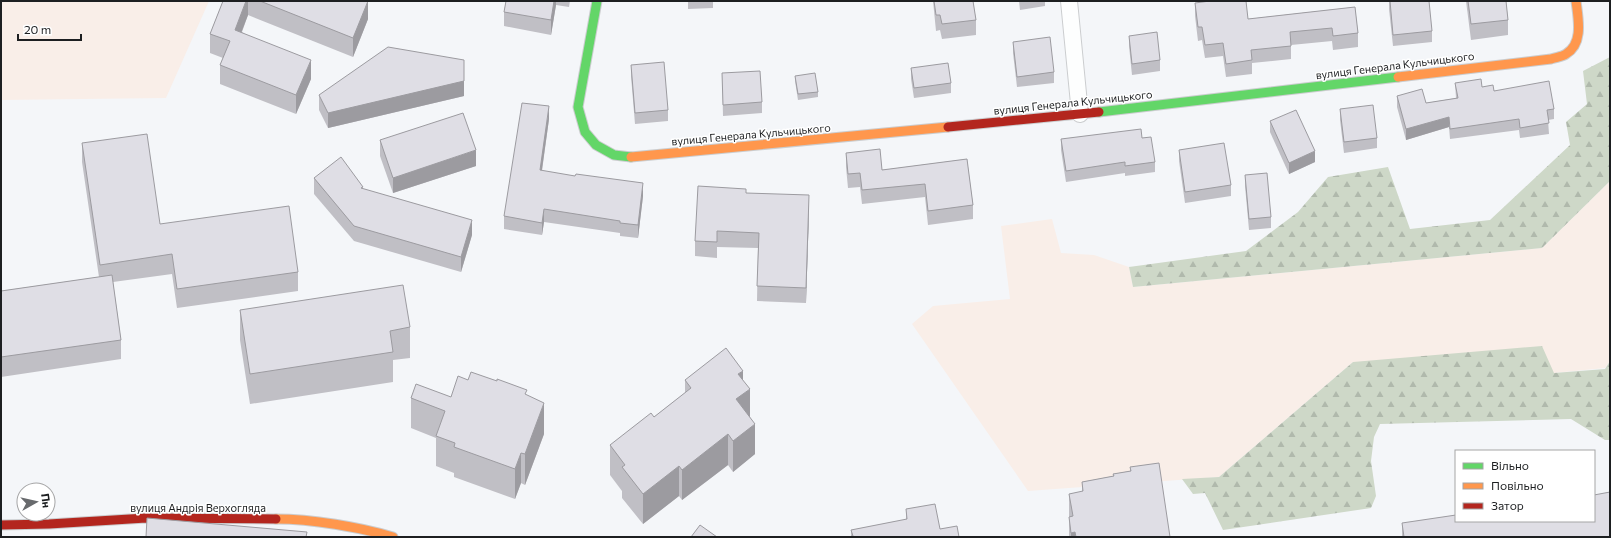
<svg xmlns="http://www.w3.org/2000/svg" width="1611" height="538" font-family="Commissioner,sans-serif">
  <defs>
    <pattern id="forest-firs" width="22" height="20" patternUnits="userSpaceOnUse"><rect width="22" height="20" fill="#ced8c8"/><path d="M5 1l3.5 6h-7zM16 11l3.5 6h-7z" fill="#b0b9ac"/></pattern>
  </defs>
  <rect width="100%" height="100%" fill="#f4f6f9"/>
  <g fill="#f9eee8">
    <polygon points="1,1 209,1 166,98 1,100"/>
    <polygon points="1610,181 1610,361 1605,368 1554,373 1353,362 1219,477 1028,491 912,324 933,306 1010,299 1001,226 1052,219 1061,253 1094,255 1129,267 1133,287 1542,248"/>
  </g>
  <g fill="url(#forest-firs)">
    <polygon points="1610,57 1610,181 1542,248 1133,287 1129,267 1246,251 1298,212 1328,177 1388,167 1410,229 1490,220 1570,145 1566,122 1587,104 1583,71"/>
    <polygon points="1542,346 1554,373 1605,369 1610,361 1610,440 1605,440 1571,419 1380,424 1374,437 1371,461 1376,496 1371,508 1223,530 1205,493 1193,494 1182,479 1219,477 1353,362"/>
  </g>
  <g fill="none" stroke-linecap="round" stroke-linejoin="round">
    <defs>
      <polyline id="street" points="1069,1 1080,114"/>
      <g id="fast">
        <polyline points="597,1 578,107 585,132 596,145 614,155 631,157"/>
        <polyline points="1099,112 1398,77"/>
      </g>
      <g id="slow">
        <path d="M1398,77L1551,59C1556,57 1562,57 1566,54C1584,43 1578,18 1576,1"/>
        <polyline points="631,157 948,127"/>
        <path d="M276,519C312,519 359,527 393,537"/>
      </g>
      <g id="jam">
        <polyline points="948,127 1099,112"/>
        <polyline points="1,525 49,524 146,518 276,519"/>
      </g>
    </defs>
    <use href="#street" stroke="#cbcdcf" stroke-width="18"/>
    <use href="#fast" stroke="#cbcdcf" stroke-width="11"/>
    <use href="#slow" stroke="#cbcdcf" stroke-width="11"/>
    <use href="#jam" stroke="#cbcdcf" stroke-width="11"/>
    <use href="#street" stroke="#fdfefe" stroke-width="16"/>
    <use href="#fast" stroke="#63d668" stroke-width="9"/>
    <use href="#slow" stroke="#ff974d" stroke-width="9"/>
    <use href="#jam" stroke="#b3261e" stroke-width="9"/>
  </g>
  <g fill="#c0bfc5">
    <polygon points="223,1 368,1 368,19 353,57 248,15 242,32 311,79 296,114 220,84 220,65 223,58 210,53 210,34"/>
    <polygon points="506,1 570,1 569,7 556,5 551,35 504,26 504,12"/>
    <polygon points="688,1 713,1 713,8 688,9"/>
    <polygon points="933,1 973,1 976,20 976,35 942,39 940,30 936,31"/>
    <polygon points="1019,1 1045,1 1045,6 1020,10"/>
    <polygon points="1389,1 1432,31 1432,42 1393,46 1389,9"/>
    <polygon points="1466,1 1506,1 1508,20 1508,35 1471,40"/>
    <polygon points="1195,3 1248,19 1355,7 1358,33 1358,47 1333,50 1332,41 1291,45 1291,59 1252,63 1252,74 1226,77 1223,56 1205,58 1202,40 1198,41 1195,16"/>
    <polygon points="1129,36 1160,60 1160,71 1132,75 1129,46"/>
    <polygon points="1013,42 1054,72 1054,83 1017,87 1013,53"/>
    <polygon points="631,65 668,110 668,121 635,124 631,76"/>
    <polygon points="911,68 951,83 951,93 914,98 911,79"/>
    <polygon points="722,73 762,102 762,113 723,116"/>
    <polygon points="464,75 464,96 328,128 319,110 319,95"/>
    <polygon points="795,76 818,92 818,97 798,100 795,81"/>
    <polygon points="1455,83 1482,87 1554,109 1554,119 1548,120 1549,134 1520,138 1519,130 1450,139 1449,127 1406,140 1397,107 1397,96 1426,103 1456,98"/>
    <polygon points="1340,109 1377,138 1377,148 1344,153 1340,120"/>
    <polygon points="549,119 542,171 643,196 638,238 620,236 620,233 544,222 542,235 504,229 504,216"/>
    <polygon points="1270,121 1315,162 1289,174 1270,132"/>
    <polygon points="1142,138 1155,162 1155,172 1125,176 1125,173 1066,182 1061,150 1061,139"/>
    <polygon points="380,140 476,166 393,193 380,156"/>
    <polygon points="82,143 160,224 298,272 298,291 177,308 172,274 113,282 121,340 121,359 1,377 1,291 99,277 82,162"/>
    <polygon points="1179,150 1231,185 1231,196 1185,203 1179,161"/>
    <polygon points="846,153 882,170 967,159 973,205 973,219 928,225 925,197 862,204 860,187 848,188 846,167"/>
    <polygon points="1245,175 1271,217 1271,228 1249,230 1245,186"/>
    <polygon points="314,178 363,189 472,235 461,272 354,241 314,194"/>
    <polygon points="746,193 809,211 806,303 757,301 758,248 717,247 717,258 695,256 695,241"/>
    <polygon points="240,310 410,327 410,358 393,360 393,382 250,404 240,340"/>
    <polygon points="685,380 743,380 750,417 755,454 733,472 728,465 682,500 679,496 643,524 622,498 622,491 610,475 610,445 654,417 685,393"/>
    <polygon points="527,395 544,434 525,485 521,483 515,499 454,477 454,473 436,466 436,438 411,428 411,398"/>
    <polygon points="1130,467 1170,537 1069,537 1069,494 1082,492 1082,482 1113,476 1113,474 1130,471"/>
    <polygon points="906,509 940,529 959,537 851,536 851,530 906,520"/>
    <polygon points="1402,523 1610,537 1402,537"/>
  </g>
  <g fill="#9c9ba0">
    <polygon points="246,1 248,1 248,15 235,49 235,30"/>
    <polygon points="368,1 368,19 353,57 353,38"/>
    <polygon points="554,1 556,1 556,5 551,35 551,20"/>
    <polygon points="311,60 311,79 296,114 296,95"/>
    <polygon points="464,60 464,96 328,128 328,113"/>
    <polygon points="549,106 549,119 540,183 540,170"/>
    <polygon points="1449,117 1449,127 1406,140 1406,129"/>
    <polygon points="476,150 476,166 393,193 393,178"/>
    <polygon points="1315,151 1315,162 1289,174 1289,163"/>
    <polygon points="643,183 643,196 638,238 638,225"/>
    <polygon points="809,195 809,211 806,303 806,288"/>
    <polygon points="544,209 544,222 542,235 542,223"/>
    <polygon points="472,220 472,235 461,272 461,257"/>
    <polygon points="743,371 743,394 750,389 750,419 736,399 738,374"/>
    <polygon points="544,403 544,434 525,485 525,454"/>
    <polygon points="755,424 755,454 733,472 733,441"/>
    <polygon points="728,434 728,465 682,500 682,470"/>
    <polygon points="521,453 521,483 515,499 515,469"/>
    <polygon points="679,466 679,496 643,524 643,494"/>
    <polygon points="1075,532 1075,537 1071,537 1071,533"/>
  </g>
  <g fill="#dfdee5" stroke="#9c9ba0">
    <polygon points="223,1 246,1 235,30 311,60 296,95 220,65 230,41 210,34"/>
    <polygon points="260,1 368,1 353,38"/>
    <polygon points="506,1 554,1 551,20 504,12"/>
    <polygon points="934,1 973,1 976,20 942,24 940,15 936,15"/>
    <polygon points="1210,1 1246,1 1248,19 1355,7 1358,33 1333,36 1332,28 1290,32 1291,46 1251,50 1252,60 1226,64 1223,43 1205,45 1202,27 1198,27 1195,3"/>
    <polygon points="1390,1 1429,1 1432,31 1393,35"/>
    <polygon points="1468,1 1506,1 1508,20 1471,24"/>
    <polygon points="1157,32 1160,60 1132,64 1129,36"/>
    <polygon points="1050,37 1054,72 1017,77 1013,42"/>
    <polygon points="388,47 464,60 464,81 328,113 319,95"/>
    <polygon points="664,62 668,110 635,113 631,65"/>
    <polygon points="948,63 951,83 914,88 911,68"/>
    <polygon points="760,71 762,102 723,105 722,73"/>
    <polygon points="815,73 818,92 798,94 795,76"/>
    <polygon points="1481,79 1482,87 1493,85 1494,91 1549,81 1554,109 1547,110 1549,123 1520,128 1519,119 1450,129 1449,117 1406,129 1397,96 1422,89 1426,103 1458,98 1455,83"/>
    <polygon points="522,103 549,106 540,170 575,176 576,174 643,183 638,225 620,223 620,221 544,209 542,223 504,216"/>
    <polygon points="1373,105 1377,138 1344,142 1340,109"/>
    <polygon points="1296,110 1315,151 1289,163 1270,121"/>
    <polygon points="463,113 476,150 393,178 380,140"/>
    <polygon points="1141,129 1142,138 1151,137 1155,162 1125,166 1125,162 1066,171 1061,139"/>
    <polygon points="147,134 160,224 289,206 298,272 177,289 172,254 100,265 82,143"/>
    <polygon points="1224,143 1231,185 1185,192 1179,150"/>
    <polygon points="880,149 882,170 967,159 973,205 928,211 925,184 862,190 860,173 848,174 846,153"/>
    <polygon points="341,157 363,187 361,188 472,220 461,257 354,226 314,178"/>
    <polygon points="1267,173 1271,217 1249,219 1245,175"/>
    <polygon points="698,186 746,189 746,193 809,195 806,288 757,286 759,233 717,231 717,242 695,241"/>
    <polygon points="112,275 121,340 1,357 1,291"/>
    <polygon points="403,285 410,327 390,331 393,352 250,374 240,310"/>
    <polygon points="726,348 743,371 738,374 750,389 736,399 755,424 733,441 728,434 682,470 679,466 643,494 622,467 625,465 610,445 651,413 654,417 691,388 685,380"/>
    <polygon points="471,372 497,381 497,379 527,390 525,394 544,403 525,454 521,453 515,469 454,447 455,443 436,436 445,411 411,398 416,384 451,397 458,376 468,380"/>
    <polygon points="1159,463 1170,537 1076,537 1075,532 1071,533 1069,517 1073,516 1069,494 1083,491 1082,482 1114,476 1113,474 1131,471 1130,467"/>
    <polygon points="1610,492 1610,537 1404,537 1402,523 1456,515 1456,521 1594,521 1594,495"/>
    <polygon points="935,504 940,529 957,526 959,537 848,537 853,536 851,530 907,519 906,509"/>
    <polygon points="147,518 307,532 306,537 146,537"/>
    <polygon points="700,525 717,537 691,537"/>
  </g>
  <g text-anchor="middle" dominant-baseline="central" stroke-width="3" stroke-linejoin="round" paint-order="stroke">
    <g font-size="11" fill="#1d1f21" stroke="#fff">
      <text transform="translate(1395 65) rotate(-7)">вулиця Генерала Кульчицького</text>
      <text transform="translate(1073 102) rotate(-6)">вулиця Генерала Кульчицького</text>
      <text transform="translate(751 134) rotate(-5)">вулиця Генерала Кульчицького</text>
      <text x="198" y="507">вулиця Андрія Верхогляда</text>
    </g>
  </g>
  <rect width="1611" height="538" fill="none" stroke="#1d1f21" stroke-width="4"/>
  <rect x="1455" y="450" width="140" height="72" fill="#ffffff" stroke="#a5a5a6"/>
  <rect x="1463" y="463" width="20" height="6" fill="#63d668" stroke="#a5a5a6"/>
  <text x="1491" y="470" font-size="12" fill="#1d1f21">Вільно</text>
  <rect x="1463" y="483" width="20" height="6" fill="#ff974d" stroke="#a5a5a6"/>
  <text x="1491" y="490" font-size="12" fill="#1d1f21">Повільно</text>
  <rect x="1463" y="503" width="20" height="6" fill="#b3261e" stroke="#a5a5a6"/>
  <text x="1491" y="510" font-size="12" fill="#1d1f21">Затор</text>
  <g transform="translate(36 502) rotate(82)"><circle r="19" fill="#ffffff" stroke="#a5a5a6"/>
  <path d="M0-3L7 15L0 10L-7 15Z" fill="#686a6d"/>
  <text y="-6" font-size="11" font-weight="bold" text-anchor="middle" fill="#1d1f21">Пн</text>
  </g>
  <path d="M18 34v6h63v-6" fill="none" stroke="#1d1f21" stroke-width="2"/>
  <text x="24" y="34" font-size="12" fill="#1d1f21" stroke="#ffffff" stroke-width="3" paint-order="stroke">20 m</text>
</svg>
